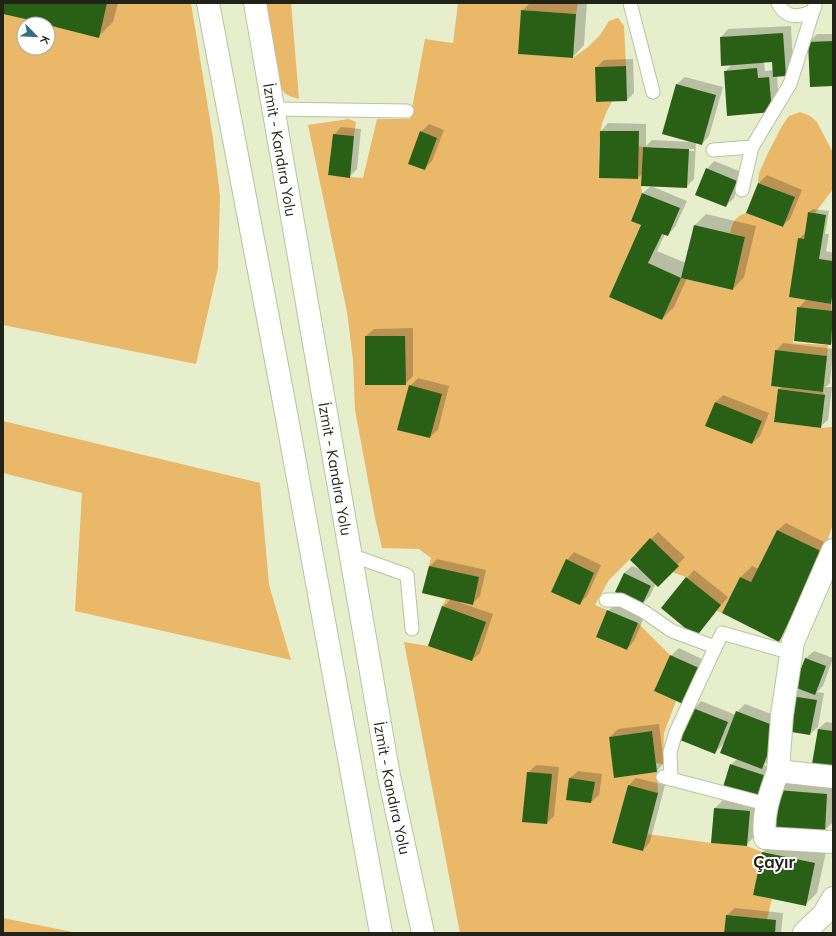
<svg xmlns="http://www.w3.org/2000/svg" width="836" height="936" font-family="Mulish,sans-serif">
  <rect width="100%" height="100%" fill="#e6eecb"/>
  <g fill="#e9b869" fill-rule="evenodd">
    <path d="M3,3H191L213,138L220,196L218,268L196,364L3,325ZM24,24H48V48H24Z"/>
    <path d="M264,3H291L299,99C293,97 287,96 283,91C274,79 267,21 264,3Z"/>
    <path d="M458,3H578L576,14L521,10L519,54L573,58L588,47L600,35L609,21L618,18L624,26L626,66L595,67L596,102H612C596,127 599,149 599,178L638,179V146L643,147L641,186L642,193L631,220L641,225L609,297L662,320L681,278L733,290L745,237L730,233C733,222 734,217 746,213L783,227L795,197L758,183L759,173L767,155L782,126L789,116L800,112L810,116L817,122L833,153V189L815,213L808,212L804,239L789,297L831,304V311L797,307L793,343L828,345L827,356L775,350L771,386L823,392L825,395L778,389L774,422L821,428L833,427V518L832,527L823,552L777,530L751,582L740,577L722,613L717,611L721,605L686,577L672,572L678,565L650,539L609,580L595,605L607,610L596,637L627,650L638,623L670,655L654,691L676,701L664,733L663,764L656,763L652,731L609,737L615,778L657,772L658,793L628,785L612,843L647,834L711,843L747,846L762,852L753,895L772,899L767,919L726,915L724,933H460L404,642L428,646L442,606L446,599L422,593L431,558L419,549L382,548L375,518L355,410L353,360L347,312L308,125L349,119L356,122L354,136L333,134L328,175L363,178L377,119H410L425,39L453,43Z"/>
    <polygon points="3,421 260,483 269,585 291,660 75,611 82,493 3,473"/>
    <polygon points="3,918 78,933 3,933"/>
  </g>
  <g fill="#0003" fill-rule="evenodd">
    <polygon points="3,3 118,3 113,22 98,37 3,13"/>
    <polygon points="530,3 587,3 584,45 573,57 522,11"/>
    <path d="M791,26L793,67L786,75H777L779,104L771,111L725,72L732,64L721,37L728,29ZM773,61L774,70L765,71L764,62Z"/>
    <polygon points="817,34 833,34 833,85 809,42"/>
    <polygon points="633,59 634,93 627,100 596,68 604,60"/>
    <path d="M685,77L723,87L709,136L702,144L696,142L694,179L686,187L643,173L638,178L600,177L601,131L608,123L646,124V146L652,140L691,142L664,134L677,84ZM650,147L694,149V151L650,149Z"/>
    <polygon points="429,124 444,130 432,161 424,169 421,132"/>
    <polygon points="341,127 361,129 357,169 349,177 334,135"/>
    <polygon points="714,161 744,173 734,198 726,206 707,169"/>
    <polygon points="767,175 802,190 790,219 782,226 747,212 759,183"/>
    <polygon points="651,186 687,201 675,227 668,235 665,234 657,251 686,263 695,225 706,214 756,226 744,277 733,289 687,278 674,307 662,319 611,296 642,224 632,220 643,193"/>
    <polygon points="813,209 829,211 825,234 829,234 826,251 833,253 833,300 831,303 833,303 833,342 831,344 798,308 807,299 799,239 806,232 809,212"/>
    <polygon points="413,328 413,376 405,384 366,336 374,329"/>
    <polygon points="783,343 833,349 830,383 826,387 832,387 828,420 820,427 779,389 782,386 776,351"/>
    <polygon points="418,378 449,386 438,430 430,437 410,386"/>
    <polygon points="723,395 769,413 760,436 752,443 716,402"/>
    <polygon points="786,523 830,545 790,629 779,641 723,613 741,577 752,566 759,569 778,530"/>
    <polygon points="658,532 685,557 658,585 656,583 650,596 642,604 616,591 624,573 632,566 642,570 631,560"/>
    <polygon points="574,552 601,565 587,596 579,604 567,560"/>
    <polygon points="437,559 486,570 480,596 472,604 461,601 461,603 493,614 480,653 472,660 443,607 451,599 424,592 430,566"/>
    <polygon points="694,570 728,597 696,636 662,608"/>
    <polygon points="616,603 645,615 634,641 627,649 608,611"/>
    <polygon points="679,648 706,661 690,695 671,656"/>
    <polygon points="814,651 833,658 823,686 817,692 824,693 818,727 810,734 792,696 800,688 795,686 806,658"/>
    <polygon points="701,701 736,715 737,712 745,704 785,719 769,760 764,765 773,769 766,790 731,765 738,758 725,742 715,753 694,709"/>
    <polygon points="826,722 833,723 833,766 818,729"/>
    <polygon points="659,724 664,763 657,771 610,737 618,729"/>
    <polygon points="536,765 559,767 554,816 547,823 528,773"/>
    <polygon points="578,771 602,774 599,795 591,802 570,778"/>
    <polygon points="636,778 665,785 650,842 643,850 628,786"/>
    <polygon points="786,783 833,786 832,823 824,831 778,791"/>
    <polygon points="723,800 757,803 754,837 746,845 712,842 715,808"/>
    <polygon points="774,841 826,852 817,893 805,905 754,894 763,852"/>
    <polygon points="735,908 783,913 781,933 725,933 727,915"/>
  </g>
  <g fill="#2a6015">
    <polygon points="3,3 107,3 99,38 48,25 48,24 3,14"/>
    <polygon points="521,10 576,14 573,58 518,54"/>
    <polygon points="783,33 786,76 773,77 772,62 721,66 720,37"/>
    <polygon points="833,41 833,86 810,87 808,42"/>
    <polygon points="626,66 627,101 596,102 595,67"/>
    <polygon points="757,68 758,78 769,77 772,112 727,116 724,71"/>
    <polygon points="676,84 716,95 702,145 662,134"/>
    <polygon points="420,131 437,138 425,170 408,164"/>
    <polygon points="600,131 639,131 638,179 599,178"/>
    <polygon points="333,134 354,136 350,178 328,175"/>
    <polygon points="643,147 689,149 687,188 641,186"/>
    <polygon points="706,168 737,181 726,207 695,195"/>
    <polygon points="758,183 795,197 783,227 746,213"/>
    <polygon points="642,193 680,208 668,236 662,234 648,263 681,278 694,225 745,237 733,290 681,278 662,320 609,297 641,225 631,221"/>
    <polygon points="808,212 826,215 819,259 833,261 833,290 831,304 789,297 798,238 804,239"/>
    <polygon points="797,307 833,311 831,345 794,341"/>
    <polygon points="365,336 405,336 406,385 365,385"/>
    <polygon points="775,350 827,356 823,392 771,386"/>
    <polygon points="409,385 442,394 430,438 397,430"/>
    <polygon points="778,389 825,395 821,428 774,422"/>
    <polygon points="715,402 762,421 752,444 705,426"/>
    <polygon points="777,530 823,552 779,642 722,613 740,577 751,582"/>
    <polygon points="650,538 679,566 658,587 630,560"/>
    <polygon points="566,559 594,573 580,605 551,592"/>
    <polygon points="429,566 479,577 473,605 422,593"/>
    <polygon points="624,573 651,586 642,605 615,592"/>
    <polygon points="686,577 721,605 696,637 661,608"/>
    <polygon points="442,606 486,622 472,661 428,646"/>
    <polygon points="607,610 638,623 627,650 596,637"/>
    <polygon points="670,655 699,668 683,704 654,691"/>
    <polygon points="805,658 826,666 815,695 794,687"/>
    <polygon points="791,696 817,700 810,735 785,731"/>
    <polygon points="693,708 728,722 715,754 680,740"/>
    <polygon points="736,711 778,727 762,769 720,753"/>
    <polygon points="818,729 833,731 833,767 812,764"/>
    <polygon points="652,731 657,772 614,778 609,737"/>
    <polygon points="730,764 766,776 759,799 723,787"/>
    <polygon points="527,772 552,774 547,824 522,822"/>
    <polygon points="569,778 595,782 591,803 566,800"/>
    <polygon points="628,785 658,793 643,851 612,843"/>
    <polygon points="777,790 827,794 825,832 775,829"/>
    <polygon points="714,808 750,811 747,846 711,843"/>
    <polygon points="762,852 815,863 806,906 753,895"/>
    <polygon points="726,915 776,920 775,933 724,933"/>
  </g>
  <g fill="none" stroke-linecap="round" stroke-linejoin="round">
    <defs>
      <g id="service">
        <polyline points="630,3 653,92"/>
        <path d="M778,3C786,19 798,18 813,11L815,6"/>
        <polyline points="273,109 407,111"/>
        <polyline points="713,150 752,147 790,84 813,11"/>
        <polyline points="742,190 752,147"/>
        <polyline points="351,555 407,575 412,629"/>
        <polyline points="606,600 621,600 643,611 672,631 715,647"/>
        <polyline points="663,777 766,804"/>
        <polyline points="671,779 670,752 676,732 722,633 792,653"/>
      </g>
      <g id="minor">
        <polyline points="833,550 793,642 782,715 778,771 833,777"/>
        <path d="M778,771C770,794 762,813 765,838L833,842"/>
        <polyline points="804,933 824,914 833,898"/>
      </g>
      <g id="trunk">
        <polyline points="208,3 284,402 381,933"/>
        <path id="s1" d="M255,3L389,776L423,933"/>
      </g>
    </defs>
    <use href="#service" stroke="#bac2a1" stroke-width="15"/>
    <use href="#minor" stroke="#bac2a1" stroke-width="24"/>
    <use href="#trunk" stroke="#bac2a1" stroke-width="24"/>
    <use href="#service" stroke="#fff" stroke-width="13"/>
    <use href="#minor" stroke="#fff" stroke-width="22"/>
    <use href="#trunk" stroke="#fff" stroke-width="22"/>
  </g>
  <g text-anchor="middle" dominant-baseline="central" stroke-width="4" stroke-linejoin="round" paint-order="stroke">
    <g font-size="15" fill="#202316" stroke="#fff">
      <text stroke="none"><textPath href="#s1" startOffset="149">İzmit - Kandıra Yolu</textPath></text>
      <text stroke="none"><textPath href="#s1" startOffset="473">İzmit - Kandıra Yolu</textPath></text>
      <text stroke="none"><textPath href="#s1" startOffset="797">İzmit - Kandıra Yolu</textPath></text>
    </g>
    <g font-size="17" font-weight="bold" fill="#202316" stroke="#fff">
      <text x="774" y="861">Çayır</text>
    </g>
  </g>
  <rect width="836" height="936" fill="none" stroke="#202316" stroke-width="8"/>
  <g transform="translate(36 36) rotate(114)"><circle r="19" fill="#ffffff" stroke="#a6a7a2"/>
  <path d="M0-3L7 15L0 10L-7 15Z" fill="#2d7082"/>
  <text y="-6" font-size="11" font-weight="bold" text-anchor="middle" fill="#202316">K</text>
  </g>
</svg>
